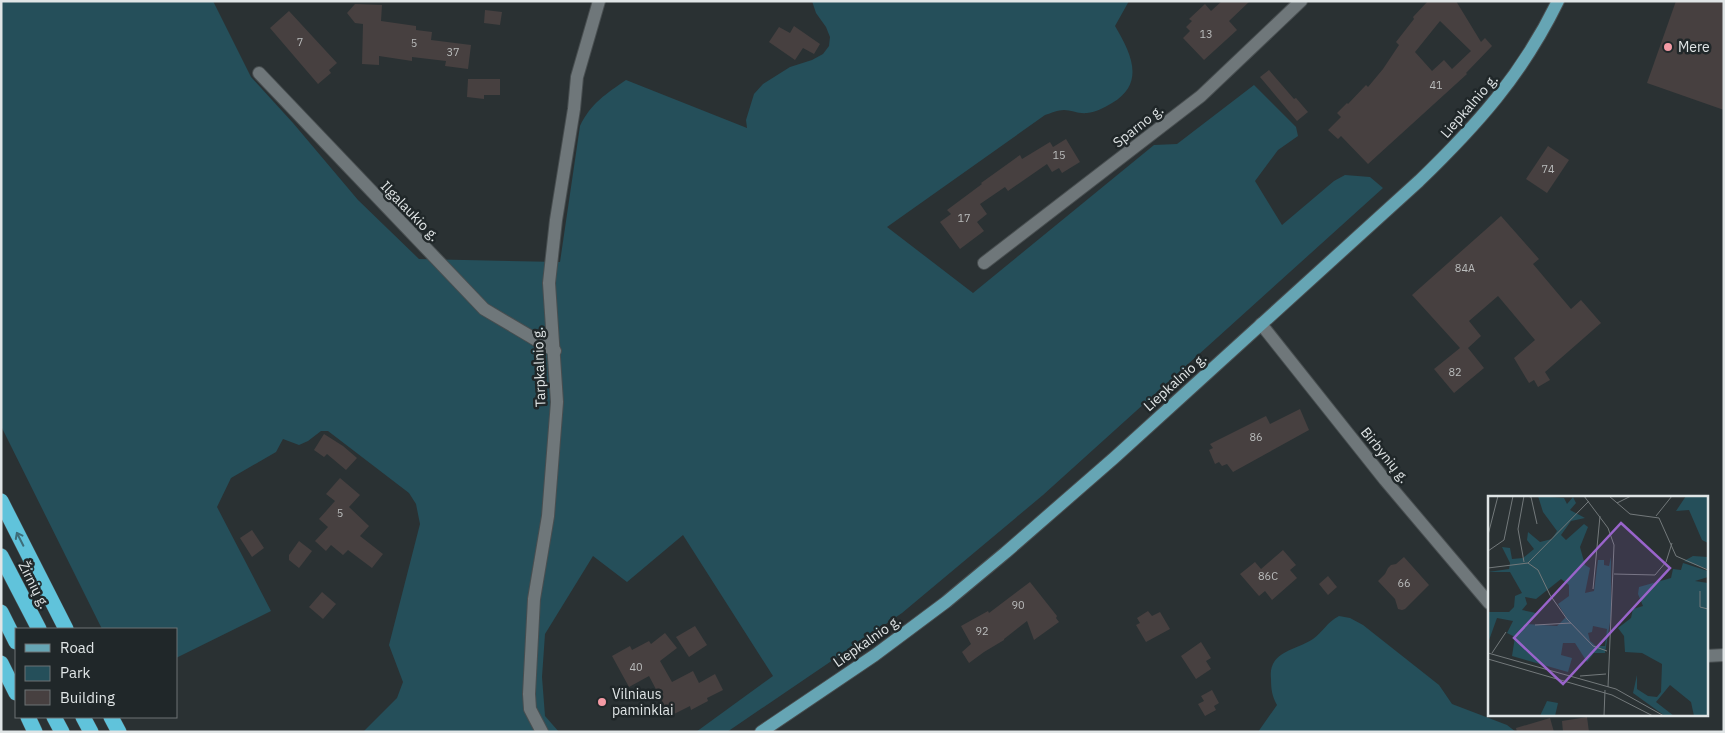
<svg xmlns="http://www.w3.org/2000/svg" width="1725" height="733" font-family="'IBM Plex Sans',sans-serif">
  <rect width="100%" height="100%" fill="#2a3133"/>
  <g fill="#254f5a">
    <path d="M4,1H213L251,77L293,123L358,200L419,259L560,262L580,126C591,103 606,94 626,80L747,128L746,120L754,94L763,84L790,67L812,60L823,54L829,46L830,37L826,27L816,13L812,1H1129L1115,26C1131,53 1146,83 1112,103C1104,108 1096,112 1087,113C1079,114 1071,110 1064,110C1058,110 1051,113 1045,115L887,227L973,293L1154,145L1177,144L1254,85L1296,127L1298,136L1278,150L1255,181L1282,225L1334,181L1345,175L1370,177L1383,188L1043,495L902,613L727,732H696L773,676L683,535L627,582L593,556L545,634L542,677L545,716L559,732H363L397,698L403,682L389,645L420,524L416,504L409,493L328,431H321L308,441L299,445L283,439L276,452L231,478L217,507L271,611L176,658V629H102L1,426V3Z"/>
    <path d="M1339,616L1350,618L1363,625L1439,685L1452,704L1507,725L1516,732H1258L1277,705C1272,696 1271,689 1271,679C1268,651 1295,651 1313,639C1323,632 1327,622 1339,616Z"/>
  </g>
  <g fill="#474040" fill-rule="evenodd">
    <polygon points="1222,1 1250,1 1229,21 1237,30 1204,60 1183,38 1190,31 1186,27 1192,21 1189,19 1205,4 1211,11"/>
    <path d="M1428,1H1456L1481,42L1485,38L1492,46L1466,73L1467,74L1368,164L1341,136L1338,139L1328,130L1341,117L1337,113L1347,103L1348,104L1366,85L1368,87L1383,69L1399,45L1396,42L1414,19L1413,17ZM1440,21L1471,51L1452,69L1444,60L1432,71L1415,52Z"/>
    <polygon points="1676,1 1724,1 1724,110 1647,83"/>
    <polygon points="355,4 382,5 381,21 416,26 416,30 432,32 431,40 471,45 468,69 445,66 446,61 412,57 412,61 379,56 379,65 362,64 363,24 355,23 347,13"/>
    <polygon points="485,10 502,12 500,25 484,23"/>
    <polygon points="289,11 337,63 329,70 331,73 318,84 270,28"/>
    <polygon points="794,26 820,44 814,54 803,48 795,60 769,42 779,27 790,33"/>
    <polygon points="1269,70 1294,99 1296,98 1308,112 1297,121 1260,77"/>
    <polygon points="468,79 500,79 500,95 484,95 484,99 467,97"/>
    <polygon points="1066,139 1080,162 1062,173 1059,168 1052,172 1047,164 1008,191 1005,187 980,204 987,214 977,222 984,231 960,249 940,222 951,214 947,210 982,184 981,183 1020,155 1022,159 1050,142 1053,147"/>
    <polygon points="1548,146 1569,160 1547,193 1526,179"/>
    <polygon points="1501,216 1539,259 1533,264 1571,309 1581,300 1601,323 1545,372 1550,380 1538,387 1534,380 1529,383 1514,358 1535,340 1498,296 1469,321 1481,336 1468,348 1484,368 1454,393 1434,369 1460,348 1412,295"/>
    <polygon points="1300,409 1309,430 1233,472 1227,464 1222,466 1219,462 1215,464 1209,450 1213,448 1210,444 1266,416 1270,424"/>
    <polygon points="324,434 343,446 357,458 346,470 327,454 324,457 314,450"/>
    <polygon points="340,478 360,495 349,507 369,526 360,536 383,554 372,568 348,550 343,555 331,545 326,551 315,541 328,527 319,519 335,501 326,494"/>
    <polygon points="252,530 264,548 252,557 240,538"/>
    <polygon points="299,541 312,551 299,568 289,560 289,555"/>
    <polygon points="1283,550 1296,565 1290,570 1297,578 1272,600 1265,591 1259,596 1240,574 1255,562 1261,569"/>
    <polygon points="1404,557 1429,585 1405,609 1402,610 1398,609 1395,599 1378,581 1385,574 1388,568 1391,565 1396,564"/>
    <polygon points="1328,576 1337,587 1328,595 1319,584"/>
    <polygon points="1030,582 1057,616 1056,618 1059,622 1034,640 1027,621 1004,639 1004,640 984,652 969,663 962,652 971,644 961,626 988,611 989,613"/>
    <polygon points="322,592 336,604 323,619 309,607"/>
    <polygon points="1148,611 1152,616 1160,612 1170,629 1146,642 1136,625 1140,623 1137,618"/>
    <polygon points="695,626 707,645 689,657 676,637"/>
    <polygon points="665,633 677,648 660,661 672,682 693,671 699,683 715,674 723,690 707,698 708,701 691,710 690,706 670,716 649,676 629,687 612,656 630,646 632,650 649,641 651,644"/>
    <polygon points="1201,642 1211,658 1206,661 1211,669 1196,679 1181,656"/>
    <polygon points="1212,690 1219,703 1214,706 1216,710 1205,716 1198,704 1204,701 1201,696"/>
    <polygon points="1587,717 1589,732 1563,732 1562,721"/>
    <polygon points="1550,718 1554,732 1517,732 1516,728"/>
  </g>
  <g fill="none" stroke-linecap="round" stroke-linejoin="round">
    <defs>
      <g id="street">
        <polyline points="259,73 484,309 555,351"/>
        <polyline points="984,263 1201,96 1301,1"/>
        <polyline points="1261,324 1385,480 1489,603"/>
        <polyline points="1706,656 1724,655"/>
        <polyline points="542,732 530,709 529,694 534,599 548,516 557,402 549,283 556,220 574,109 577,77 599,1"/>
      </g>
      <path id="primary" d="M761,732L875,655L946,602L1005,553L1114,458L1419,181C1477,125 1522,75 1558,1"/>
      <g id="highway">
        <polyline points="1,501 66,629"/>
        <polyline points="1,556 39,629"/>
        <polyline points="1,612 16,642"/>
        <polyline points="1,663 16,693"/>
        <polyline points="28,717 35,732"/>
        <polyline points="54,717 62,732"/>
        <polyline points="83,717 91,732"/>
        <polyline points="111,717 119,732"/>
      </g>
    </defs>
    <use href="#street" stroke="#484e50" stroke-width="14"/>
    <use href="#primary" stroke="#484e50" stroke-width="14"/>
    <use href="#highway" stroke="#484e50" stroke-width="16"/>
    <use href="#street" stroke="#6f777a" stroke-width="12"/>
    <use href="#primary" stroke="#66a5b4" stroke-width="12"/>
    <use href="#highway" stroke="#60c3db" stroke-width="15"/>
  </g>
  <defs><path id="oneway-shaft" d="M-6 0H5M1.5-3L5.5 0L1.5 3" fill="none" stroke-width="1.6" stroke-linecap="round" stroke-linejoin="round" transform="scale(1.25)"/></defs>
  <use stroke="#3d6d79" href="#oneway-shaft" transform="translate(20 539) rotate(-117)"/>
  <g fill="#f49aa4" stroke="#202729" stroke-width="2">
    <circle cx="1668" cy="47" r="5"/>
    <circle cx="602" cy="702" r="5"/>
  </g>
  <g text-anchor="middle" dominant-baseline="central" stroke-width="5" stroke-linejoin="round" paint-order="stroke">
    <g font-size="11" fill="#babcbc">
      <text x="1206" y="34">13</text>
      <text x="300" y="42">7</text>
      <text x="414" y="43">5</text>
      <text x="453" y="52">37</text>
      <text x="1436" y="85">41</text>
      <text x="1059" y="155">15</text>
      <text x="1548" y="169">74</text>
      <text x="964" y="218">17</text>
      <text x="1465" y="268">84A</text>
      <text x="1455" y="372">82</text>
      <text x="1256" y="437">86</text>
      <text x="340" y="513">5</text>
      <text x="1268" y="576">86C</text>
      <text x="1404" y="583">66</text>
      <text x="1018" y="605">90</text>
      <text x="982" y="631">92</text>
      <text x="636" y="667">40</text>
    </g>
    <g font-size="14" fill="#e0e5e6" stroke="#202729" text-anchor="start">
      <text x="1678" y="47">Mere</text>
      <text x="612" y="694">Vilniaus<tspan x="612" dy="16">paminklai</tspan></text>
    </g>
    <g font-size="14" fill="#e0e5e6" stroke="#202729">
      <text transform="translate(1469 106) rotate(-49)">Liepkalnio g.</text>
      <text transform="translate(1138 126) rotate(-38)">Sparno g.</text>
      <text transform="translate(410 211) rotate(46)">Ilgalaukio g.</text>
      <text transform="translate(539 367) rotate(-92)">Tarpkalnio g.</text>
      <text transform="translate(1175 382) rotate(-42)">Liepkalnio g.</text>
      <text transform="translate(1385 455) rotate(51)">Birbynių g.</text>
      <text transform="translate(34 585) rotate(63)">Žirnių g.</text>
      <text transform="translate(867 641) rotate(-35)">Liepkalnio g.</text>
    </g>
  </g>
  <g transform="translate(1488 496)">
    <rect width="220" height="220" fill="#2a3133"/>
    <path d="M50,0L76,2L79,8L85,1L88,7L82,14L97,22L83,25L73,39L78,44L96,28L100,31L92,51L97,69L102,72L97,97L106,95L110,64H116V69L121,70L123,61V120L117,157H106L99,166L87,147H75L73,159L84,162L80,176L24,160L27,141L19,137L25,125L9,122L0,147V116H21L26,111L27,100L34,97L22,76H0L21,73L22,67L14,51L22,52L24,63L35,62L46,53L39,44L40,36L52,46L64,43L69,35L55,16ZM73,83L81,89V100L70,108L78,121L69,130L39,128L48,117L34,114L39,108L37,101L48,103ZM105,130L119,133L117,150H108L102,145L100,137L104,136ZM198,0H220V47L214,44L201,14L188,15ZM205,60L220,61V73L196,65ZM195,67L220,75V81L207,85L220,87V220H206L203,206L182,189L168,206L186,220H177L145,197L149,179V193L160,200L169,201L173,196L174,168L154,157L137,156L136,140L130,132L143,122L145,113L155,110L150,98L151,91L183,82L185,73L193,74ZM59,205L70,207L67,220H52Z" fill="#254f5a" fill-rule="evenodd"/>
    <path fill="none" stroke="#73797b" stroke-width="1" d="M39,0L43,1L49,28M96,0L120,32L126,49L120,191M121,0L142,18L171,22L188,60L220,74M129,7L143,0M168,20L184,0M0,39L10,0M0,55L16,44L25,0M36,66L30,33L36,0M40,67L50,74L62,99L79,123L105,150L119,155M0,72L40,67L101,5M126,78L167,79L178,66L184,47M105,93L112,20M212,95V111L220,113M47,129L83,127M0,157L128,193L176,220M4,157L18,136M0,163L124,199L165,220M92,180L118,178M116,220L117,194"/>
    <path fill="#9964cb" fill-opacity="0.15" stroke="#9964cb" stroke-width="2.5" d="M133,27L182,72L75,188L26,142Z"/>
    <rect width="220" height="220" fill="none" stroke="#e0e5e6" stroke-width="2.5"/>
  </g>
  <rect width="1725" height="733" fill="none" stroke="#e0e5e6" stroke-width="5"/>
  <rect x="15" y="628" width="162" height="90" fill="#202729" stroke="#6d7375"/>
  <rect x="25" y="644" width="25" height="8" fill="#66a5b4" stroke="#6d7375"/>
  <text x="60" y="653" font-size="15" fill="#e0e5e6">Road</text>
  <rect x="25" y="666" width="25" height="15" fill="#254f5a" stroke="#6d7375"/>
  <text x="60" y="678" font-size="15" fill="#e0e5e6">Park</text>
  <rect x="25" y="690" width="25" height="15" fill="#474040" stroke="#6d7375"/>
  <text x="60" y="703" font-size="15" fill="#e0e5e6">Building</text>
</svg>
